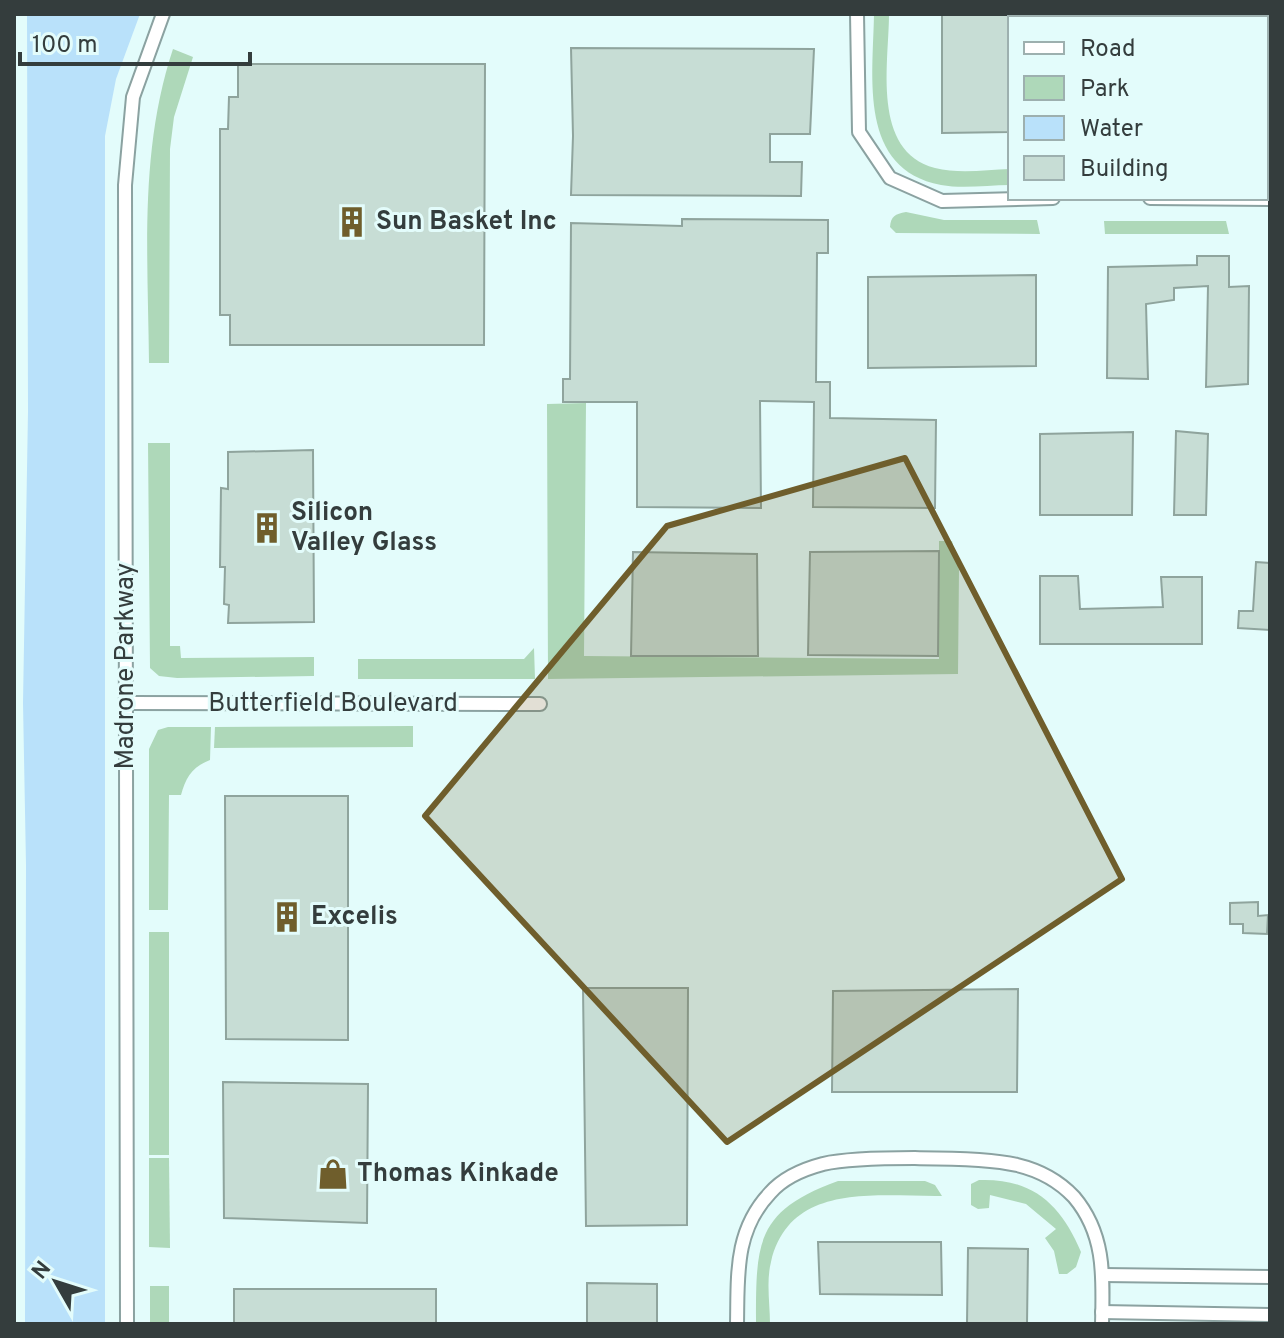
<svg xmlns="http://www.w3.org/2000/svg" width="1284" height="1338" font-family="Overpass,sans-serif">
  <rect width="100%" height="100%" fill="#e3fcfb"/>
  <g fill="#aed8b9">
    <path d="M874,14H889C889,63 871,151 935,168C958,174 986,170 1010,169V185C988,185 963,189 941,185C858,169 873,78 874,14Z"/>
    <path d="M173,49L193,57L174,117L170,149L169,363H149C148,257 139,151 173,49Z"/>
    <path d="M906,212L944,220H1037L1040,234L896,233L890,227C891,216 895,214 906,212Z"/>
    <polygon points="1104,221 1226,221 1229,234 1105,234"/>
    <polygon points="586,403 584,656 939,659 939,541 952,541 959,570 958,674 548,679 547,404"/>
    <polygon points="148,443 170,443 170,646 180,646 181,658 314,657 314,676 177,678 159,676 150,668"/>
    <polygon points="534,648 535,679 358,679 358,659 524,659"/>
    <polygon points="413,726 413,747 214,748 215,727"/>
    <path d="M168,727H211L210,760C192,767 186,777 181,795H169L168,910H149V749L158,730Z"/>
    <rect x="149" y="932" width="20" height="223"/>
    <polygon points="149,1158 169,1158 170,1248 149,1247"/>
    <path d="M979,1180C1033,1178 1061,1205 1081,1252L1076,1267L1067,1274H1059L1054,1251L1045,1238L1056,1229L1026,1204L990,1195L989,1208L978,1209L971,1205V1184Z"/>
    <path d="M838,1181H925L935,1185L942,1196C878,1197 790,1181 771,1262C766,1281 770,1305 770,1324H756C756,1243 755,1211 838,1181Z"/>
    <rect x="150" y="1286" width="19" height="38"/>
  </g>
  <polygon fill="#b9e1fa" points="27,14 140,14 116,79 105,136 105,1324 25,1324 26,865 23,703 28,411"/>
  <g fill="#c7ddd5" stroke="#8fa49d" stroke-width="2">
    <polygon points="942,14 1010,14 1010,132 942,133"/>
    <polygon points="571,48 814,49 810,134 770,134 770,162 802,162 801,196 571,195 573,136"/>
    <polygon points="238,64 485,64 484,345 230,345 230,315 220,315 220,129 228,129 229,97 238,97"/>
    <polygon points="682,219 828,220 828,253 817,253 816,382 830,382 830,418 936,420 935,508 813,507 814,402 760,401 761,508 637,507 637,402 563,402 563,379 570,379 571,223 682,226"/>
    <polygon points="1197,256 1229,256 1229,287 1249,286 1248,384 1206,387 1208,286 1174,288 1174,300 1146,304 1148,379 1107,378 1108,267 1197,265"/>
    <polygon points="1036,275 1036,366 868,368 868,277"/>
    <polygon points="1176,431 1208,434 1206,515 1174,515"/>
    <polygon points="1133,432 1132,515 1040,515 1040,434"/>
    <polygon points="313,450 314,622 228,623 229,605 224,604 225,567 220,567 221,488 228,489 228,452"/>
    <polygon points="939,551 938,656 808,655 810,552"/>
    <polygon points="633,552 757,554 758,656 631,656"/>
    <polygon points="1256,562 1270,563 1270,630 1238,628 1239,611 1253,611"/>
    <polygon points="1040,576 1078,576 1080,609 1163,607 1161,577 1202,577 1202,644 1040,644"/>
    <polygon points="225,796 348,796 348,1040 226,1039"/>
    <polygon points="1258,902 1258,916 1268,915 1267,934 1243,933 1243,924 1230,924 1230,903"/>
    <polygon points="583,988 688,988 687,1225 586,1226"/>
    <polygon points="1018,989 1017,1092 832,1092 833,991"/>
    <polygon points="223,1082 368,1084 367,1223 224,1218"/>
    <polygon points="818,1242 941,1242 942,1295 820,1294"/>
    <polygon points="968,1248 1028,1249 1027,1324 967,1324"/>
    <polygon points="587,1283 657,1284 657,1324 587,1324"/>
    <rect x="234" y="1289" width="202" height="35"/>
  </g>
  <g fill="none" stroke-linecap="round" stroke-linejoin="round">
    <defs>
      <g id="minor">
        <polyline points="857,14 859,132 890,178 942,201 1053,198"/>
        <polyline points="1150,198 1270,199"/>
        <polyline points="126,703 540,704"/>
        <polyline points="1103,1275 1270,1277"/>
        <polyline points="1102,1312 1270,1315"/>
        <polyline points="127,1324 125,185 133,97 163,14"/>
        <path d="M737,1324C738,1276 734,1231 770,1193C783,1178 804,1169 823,1164C858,1156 981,1156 1017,1165C1038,1170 1059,1181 1074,1197C1106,1235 1103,1278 1102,1324"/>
      </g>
    </defs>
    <use href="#minor" stroke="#8ba2a1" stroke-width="16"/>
    <use href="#minor" stroke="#fff" stroke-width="12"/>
  </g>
  <path fill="#6f5e2c" fill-opacity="0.2" stroke="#6f5e2c" stroke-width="6" stroke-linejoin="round" d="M905,458L1122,879L727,1142L425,816L667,526Z"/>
  <defs>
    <symbol id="building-bare" viewBox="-9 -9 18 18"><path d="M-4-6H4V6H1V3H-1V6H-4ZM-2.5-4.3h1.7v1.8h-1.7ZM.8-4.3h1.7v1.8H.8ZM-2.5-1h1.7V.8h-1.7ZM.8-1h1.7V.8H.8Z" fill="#6f5e2c" stroke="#e3fcfb" stroke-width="2.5" paint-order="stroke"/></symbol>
    <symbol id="shop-bare" viewBox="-9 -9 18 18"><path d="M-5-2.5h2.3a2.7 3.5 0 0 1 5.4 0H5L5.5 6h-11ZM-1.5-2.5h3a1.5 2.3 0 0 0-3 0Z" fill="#6f5e2c" stroke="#e3fcfb" stroke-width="2.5" paint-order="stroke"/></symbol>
  </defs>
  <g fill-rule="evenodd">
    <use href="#building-bare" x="330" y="200" width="44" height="44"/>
    <use href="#building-bare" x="245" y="506" width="44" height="44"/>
    <use href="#building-bare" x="265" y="895" width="44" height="44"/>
    <use href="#shop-bare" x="311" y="1152" width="44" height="44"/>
  </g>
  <g text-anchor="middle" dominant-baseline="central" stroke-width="6" stroke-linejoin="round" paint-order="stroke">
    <g font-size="26" font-weight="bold" fill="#343d3d" stroke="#e3fcfb" text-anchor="start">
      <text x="376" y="222">Sun Basket Inc</text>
      <text x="291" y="513">Silicon<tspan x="291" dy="30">Valley Glass</tspan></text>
      <text x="311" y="917">Excelis</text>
      <text x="357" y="1174">Thomas Kinkade</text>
    </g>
    <g font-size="26" fill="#343d3d" stroke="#e3fcfb">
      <text transform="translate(126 666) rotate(-90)">Madrone Parkway</text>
      <text x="333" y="704">Butterfield Boulevard</text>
    </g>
  </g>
  <rect width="1284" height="1338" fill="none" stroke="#343d3d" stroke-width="32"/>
  <rect x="1008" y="16" width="260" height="184" fill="#e3fcfb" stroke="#9db0af" stroke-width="2"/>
  <rect x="1024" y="42" width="40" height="12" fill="#ffffff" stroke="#9db0af" stroke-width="2"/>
  <text x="1080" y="56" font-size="24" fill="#343d3d">Road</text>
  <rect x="1024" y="76" width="40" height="24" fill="#aed8b9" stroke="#9db0af" stroke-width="2"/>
  <text x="1080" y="96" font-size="24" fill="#343d3d">Park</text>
  <rect x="1024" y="116" width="40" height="24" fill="#b9e1fa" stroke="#9db0af" stroke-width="2"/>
  <text x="1080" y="136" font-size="24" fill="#343d3d">Water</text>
  <rect x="1024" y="156" width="40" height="24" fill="#c7ddd5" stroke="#9db0af" stroke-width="2"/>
  <text x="1080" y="176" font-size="24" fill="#343d3d">Building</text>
  <g transform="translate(56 1282) rotate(309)" stroke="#e3fcfb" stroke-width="6" paint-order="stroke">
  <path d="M0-6L14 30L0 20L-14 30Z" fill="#343d3d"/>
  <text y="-12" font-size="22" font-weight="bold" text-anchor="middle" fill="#343d3d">N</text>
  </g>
  <path d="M20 52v12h230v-12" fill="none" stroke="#343d3d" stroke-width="4"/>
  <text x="32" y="52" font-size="24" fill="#343d3d" stroke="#e3fcfb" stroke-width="6" paint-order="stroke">100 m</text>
</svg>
